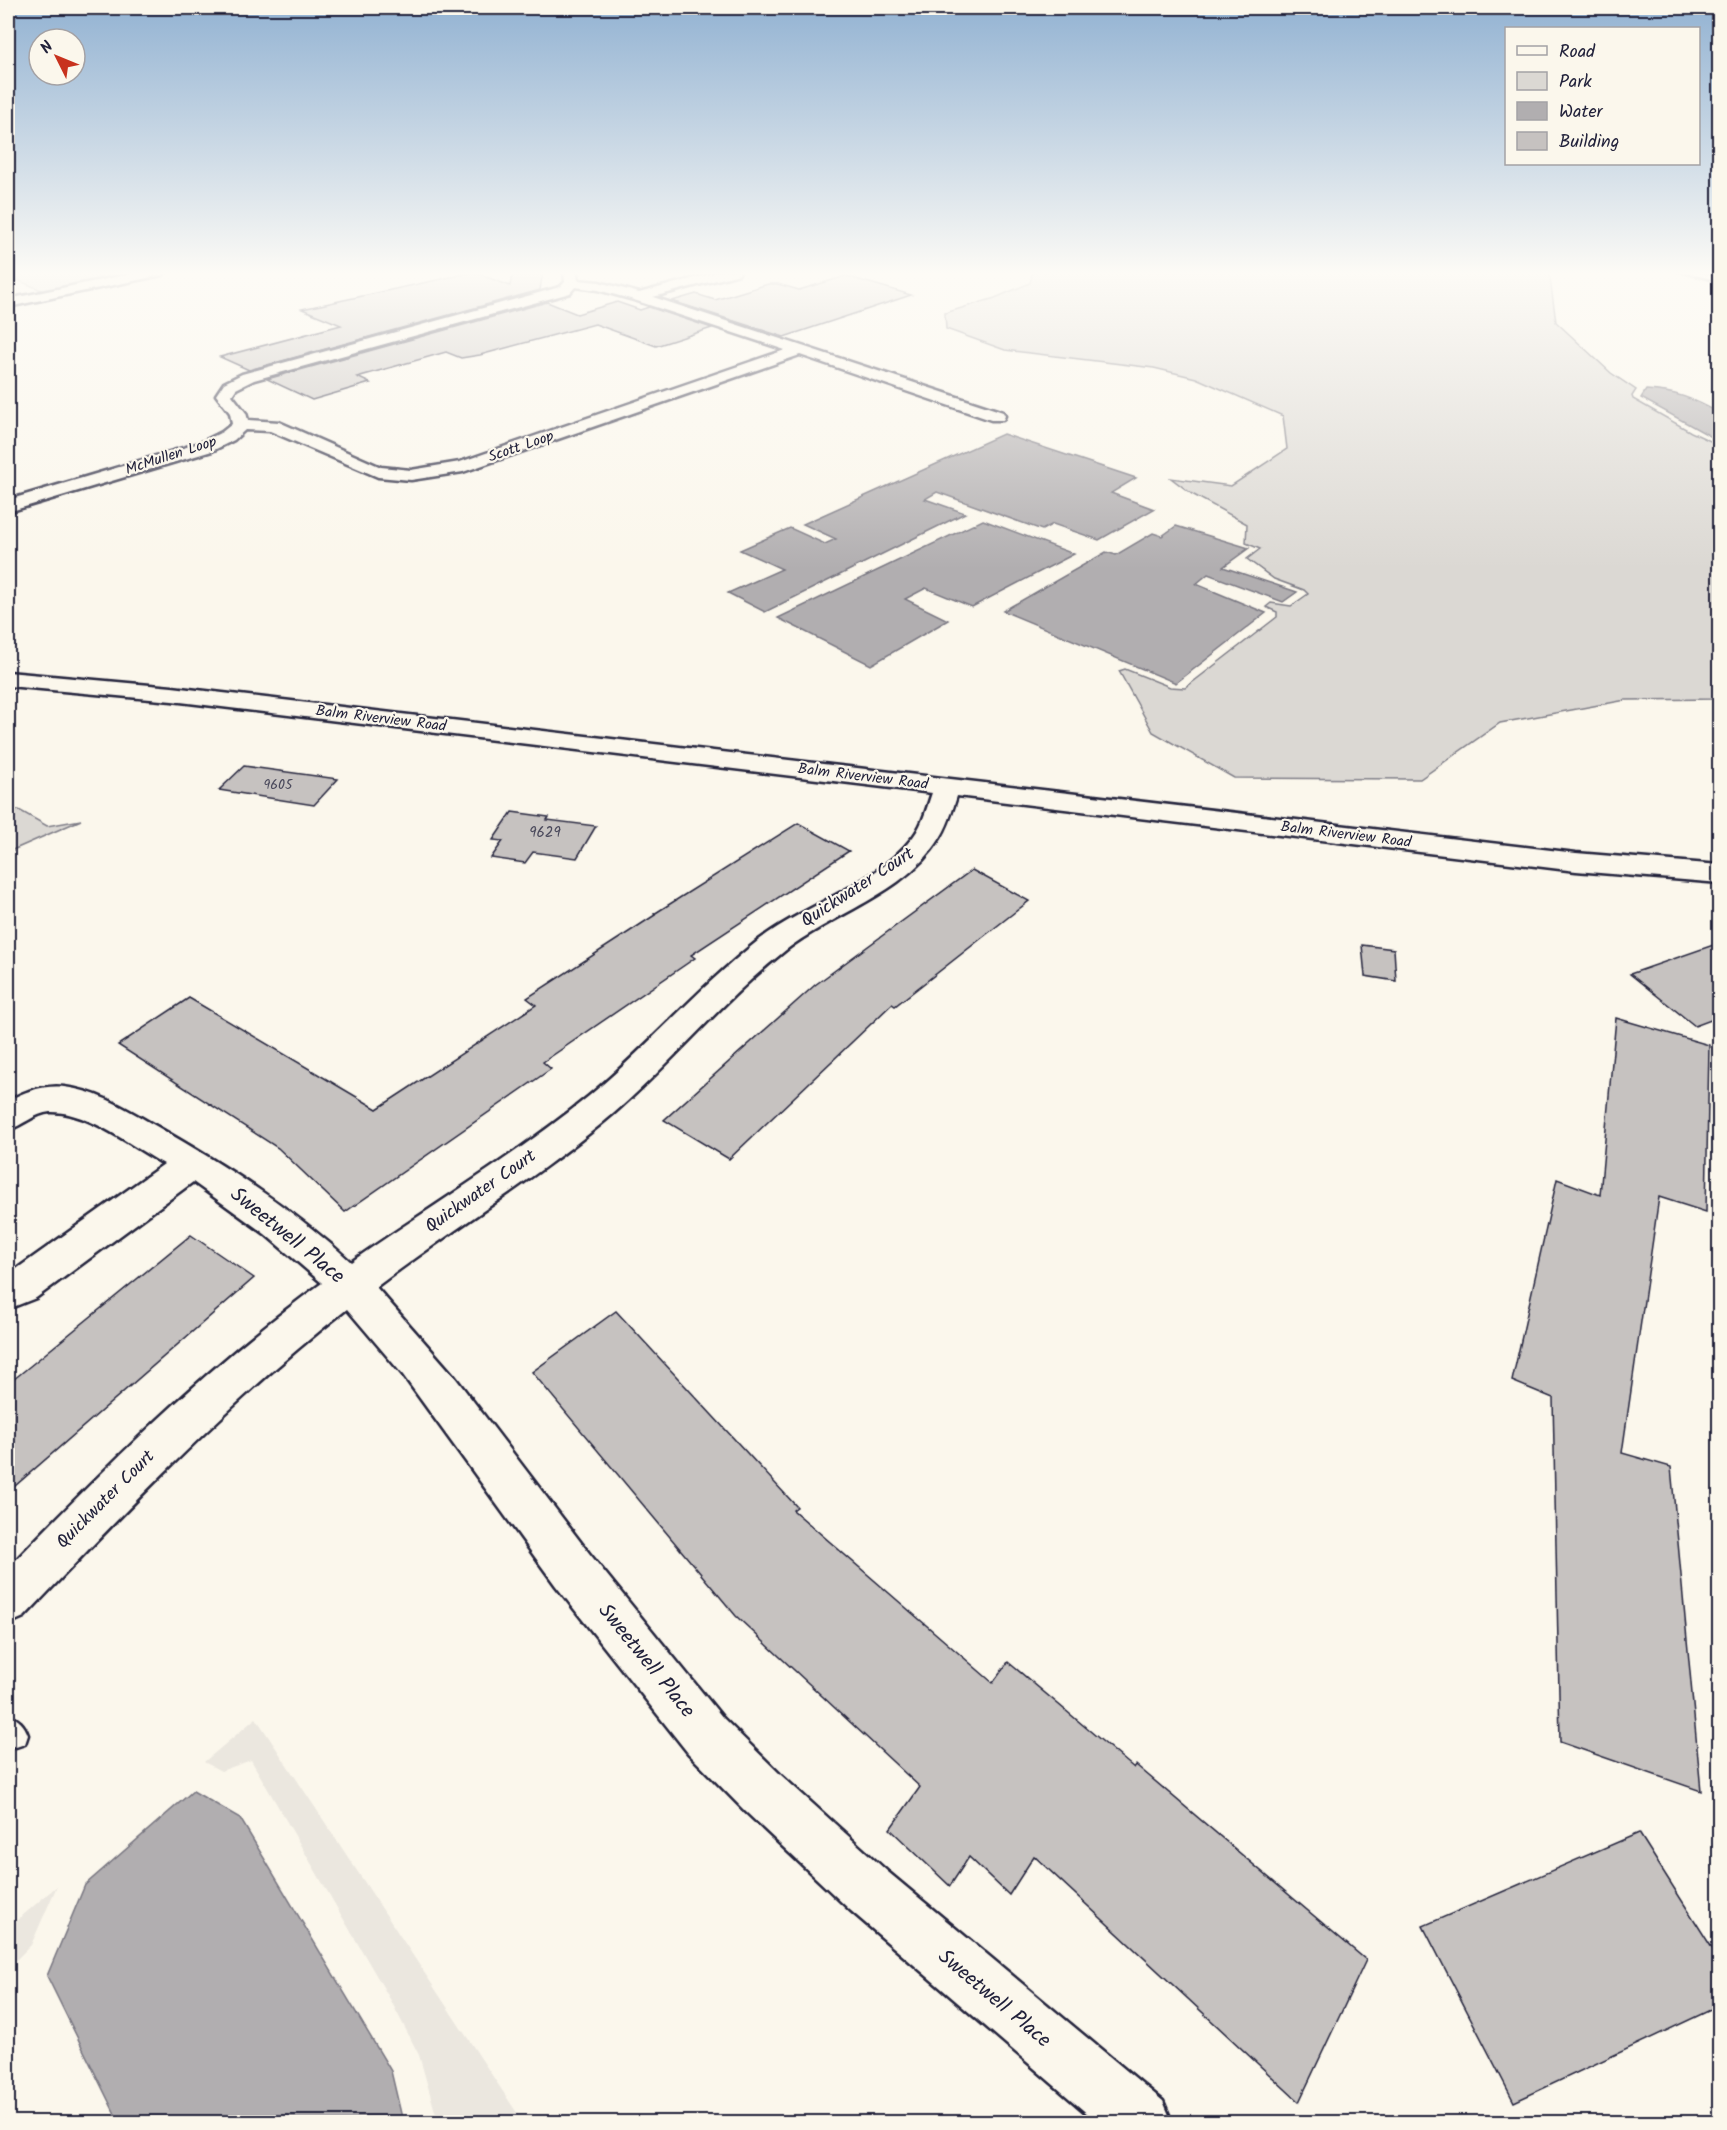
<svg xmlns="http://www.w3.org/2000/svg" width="1727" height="2130" font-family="Kalam,sans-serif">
  <rect width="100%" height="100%" fill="#fbf7ec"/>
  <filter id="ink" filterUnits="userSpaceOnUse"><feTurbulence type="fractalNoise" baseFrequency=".0167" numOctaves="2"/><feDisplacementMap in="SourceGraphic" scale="12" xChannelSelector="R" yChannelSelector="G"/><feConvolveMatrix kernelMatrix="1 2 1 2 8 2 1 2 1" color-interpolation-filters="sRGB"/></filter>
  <g filter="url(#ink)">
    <g fill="#ebe7df">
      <polygon points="256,1718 523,2122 438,2122 419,2055 390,1999 251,1760 221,1771 204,1762"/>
      <polygon points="57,1886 31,1945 8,1968 8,1928"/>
    </g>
    <g fill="#dbd8d3" stroke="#7e7d87" stroke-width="1.5">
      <polygon points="8,271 152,271 46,292 8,276"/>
      <polygon points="1033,271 1549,271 1556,322 1611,373 1636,390 1632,396 1633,399 1691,432 1719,445 1719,699 1626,700 1500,723 1420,779 1234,778 1153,732 1119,671 1125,669 1170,687 1185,688 1277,617 1277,612 1266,607 1271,603 1291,606 1308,594 1304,590 1274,579 1247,559 1260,549 1246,543 1247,524 1192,494 1171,478 1231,486 1287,449 1283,416 1196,378 1154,368 1005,350 946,329 945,313 995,298 1030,283"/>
      <polygon points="8,810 19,810 47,826 81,820 8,852"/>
    </g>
    <g fill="#b1aeb0" stroke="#787681" stroke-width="1.5">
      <path d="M1646,390C1675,391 1694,399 1719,413V441L1641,398Z"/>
      <polygon points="1003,434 1136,478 1111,493 1154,509 1099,540 1053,524 1042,530 937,492 925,499 965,513 765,612 728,593 782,569 740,550 790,528 825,544 836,539 803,524"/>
      <polygon points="983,520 1074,554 972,607 926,588 905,599 948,620 871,665 778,618"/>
      <polygon points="1176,526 1249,548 1223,567 1297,592 1283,602 1208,574 1196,584 1266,613 1176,683 1003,611 1106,552 1116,555 1153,533 1162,536"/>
      <polygon points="193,1791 240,1818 391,2071 403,2122 119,2122 47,1976 85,1885"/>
    </g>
    <g fill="#c6c2c0" stroke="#22223b" stroke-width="1.5">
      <polygon points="513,271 543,271 540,290 249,370 220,357 341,325 302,309 474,272 510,286"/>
      <polygon points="846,276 911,295 784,337 672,301 696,294 715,300 768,284 778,284 799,290"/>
      <polygon points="547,302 577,314 617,302 640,310 649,307 712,328 656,346 595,324 480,355 461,358 446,352 357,377 370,383 312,400 267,379"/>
      <polygon points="244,766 338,779 314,805 219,790"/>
      <polygon points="512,812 549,817 547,820 596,826 577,858 533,852 525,863 491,858 503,841 493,840"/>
      <polygon points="798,823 849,851 691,955 695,958 543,1062 551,1069 345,1212 278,1148 118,1045 189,998 377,1109 536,1005 527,998 655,915 654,914"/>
      <polygon points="972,870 1029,901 895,1006 892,1004 729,1159 664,1120 815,985"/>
      <polygon points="1719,943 1719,1017 1695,1026 1630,974"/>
      <polygon points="1362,945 1394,949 1396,981 1365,976"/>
      <polygon points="1616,1018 1709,1045 1706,1212 1659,1197 1622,1453 1671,1467 1701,1791 1560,1742 1553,1398 1512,1381 1557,1179 1600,1195"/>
      <polygon points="191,1235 254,1278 8,1492 8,1384"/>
      <polygon points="616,1311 797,1507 793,1510 993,1683 1008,1662 1134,1768 1136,1765 1366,1960 1299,2102 1034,1856 1009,1895 969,1857 950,1886 890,1829 920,1787 736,1616 532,1372"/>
      <polygon points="1639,1833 1719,1959 1719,2006 1514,2102 1423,1926"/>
    </g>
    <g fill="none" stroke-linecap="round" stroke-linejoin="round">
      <defs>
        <g id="lane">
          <polygon points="1680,271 1690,271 1720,277 1720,281"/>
          <path d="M8,1715C19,1719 24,1724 28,1735L25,1744L16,1747L8,1744Z"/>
        </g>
        <g id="street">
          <path d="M564,271H576L578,280L599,282L639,293L721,271H740L739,274L653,297L1003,412L1005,416L1003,420H991L800,355L463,472L411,480L378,477L270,431L245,430L234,440L212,451L8,512V500L200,443L222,432L232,424L230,413L216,395L224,383L242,374L560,287L565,282ZM575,287L598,290L634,300L785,350L460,462L411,470L381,467L279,422L248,420L246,413L232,395L236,389L254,380L570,293Z"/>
          <path d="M947,779L956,781L960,787C954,804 950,822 940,838C905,895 831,913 781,954C721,1002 672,1063 614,1113C539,1177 454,1228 376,1287L454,1376L589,1553L723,1718L782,1776L888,1872L1163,2101L1172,2122H1097L850,1910L746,1812L688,1753L556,1586L403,1375L347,1309C229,1401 127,1509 24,1617L8,1624V1568C106,1467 207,1366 322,1283L265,1234L193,1182L36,1298L8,1309V1275L164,1164C133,1147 86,1110 50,1112C35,1113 22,1126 8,1130V1101C25,1091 44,1085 64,1087C98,1091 128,1110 156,1126C226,1166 292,1208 351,1262C430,1207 514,1157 589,1096C648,1047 698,988 759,940C807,903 875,886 913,837C924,823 928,803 934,787L938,781Z"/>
        </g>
        <g id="secondary">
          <polygon points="145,271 168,271 162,275 8,307 8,299"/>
          <polygon points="8,672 172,687 1576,853 1720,865 1720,883 1576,871 172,701 8,686"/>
        </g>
      </defs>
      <use href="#lane" stroke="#22223b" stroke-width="5"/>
      <use href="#street" stroke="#22223b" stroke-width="5"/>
      <use href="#secondary" stroke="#22223b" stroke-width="5"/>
      <use href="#lane" fill="#fbf7ec" fill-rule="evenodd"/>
      <use href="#street" fill="#fbf7ec" fill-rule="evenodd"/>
      <use href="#secondary" fill="#fbf7ec" fill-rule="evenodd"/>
    </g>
  </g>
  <linearGradient id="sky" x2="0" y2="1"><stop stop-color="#92b2d2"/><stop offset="0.48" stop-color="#fdfbf6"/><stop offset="1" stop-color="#fdfbf6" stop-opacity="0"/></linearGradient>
  <rect width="1727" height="569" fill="url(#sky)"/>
  <g text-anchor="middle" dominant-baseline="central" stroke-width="4.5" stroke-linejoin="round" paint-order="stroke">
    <g font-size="14" fill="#4b4a5c">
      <text x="278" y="785">9605</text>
    </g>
    <g font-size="15" fill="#22223b" stroke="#fbf7ec">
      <text transform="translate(521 447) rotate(-19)">Scott Loop</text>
      <text transform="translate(171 456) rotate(-18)">McMullen Loop</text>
      <text transform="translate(381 719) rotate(7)">Balm Riverview Road</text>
      <text transform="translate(863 777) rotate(7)">Balm Riverview Road</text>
      <text transform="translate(1346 835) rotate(7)">Balm Riverview Road</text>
    </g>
    <g font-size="15" fill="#4b4a5c">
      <text x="545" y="833">9629</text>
    </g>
    <g font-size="18" fill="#22223b" stroke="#fbf7ec">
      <text transform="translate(858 888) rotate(-33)">Quickwater Court</text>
      <text transform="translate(481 1192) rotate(-35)">Quickwater Court</text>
      <text transform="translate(106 1500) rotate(-45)">Quickwater Court</text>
    </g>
    <g font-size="21" fill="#22223b" stroke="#fbf7ec">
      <text transform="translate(287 1236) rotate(39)">Sweetwell Place</text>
      <text transform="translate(646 1661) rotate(51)">Sweetwell Place</text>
      <text transform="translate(994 1999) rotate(40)">Sweetwell Place</text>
    </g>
  </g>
  <rect width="1727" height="2130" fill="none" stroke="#fbf7ec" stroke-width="30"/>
  <rect x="15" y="15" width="1697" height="2100" fill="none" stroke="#22223b" stroke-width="2" filter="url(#ink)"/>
  <rect x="1505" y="27" width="195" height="138" fill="#fbf7ec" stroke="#a4a2a5" stroke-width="1.5"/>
  <rect x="1517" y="46" width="30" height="9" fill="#fbf7ec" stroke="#a4a2a5" stroke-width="1.5"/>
  <text x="1559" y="57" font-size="18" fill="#22223b">Road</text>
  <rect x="1517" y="72" width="30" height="18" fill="#dbd8d3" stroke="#a4a2a5" stroke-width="1.5"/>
  <text x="1559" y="87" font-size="18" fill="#22223b">Park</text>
  <rect x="1517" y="102" width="30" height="18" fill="#b1aeb0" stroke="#a4a2a5" stroke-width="1.5"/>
  <text x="1559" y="117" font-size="18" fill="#22223b">Water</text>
  <rect x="1517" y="132" width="30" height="18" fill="#c6c2c0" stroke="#a4a2a5" stroke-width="1.5"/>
  <text x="1559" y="147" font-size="18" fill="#22223b">Building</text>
  <g transform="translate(57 57) rotate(313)"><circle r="28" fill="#fbf7ec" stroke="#a4a2a5" stroke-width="1.5"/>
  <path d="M0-4.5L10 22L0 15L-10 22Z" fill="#c8321e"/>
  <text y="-9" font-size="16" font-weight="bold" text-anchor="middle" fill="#22223b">N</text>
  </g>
</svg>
